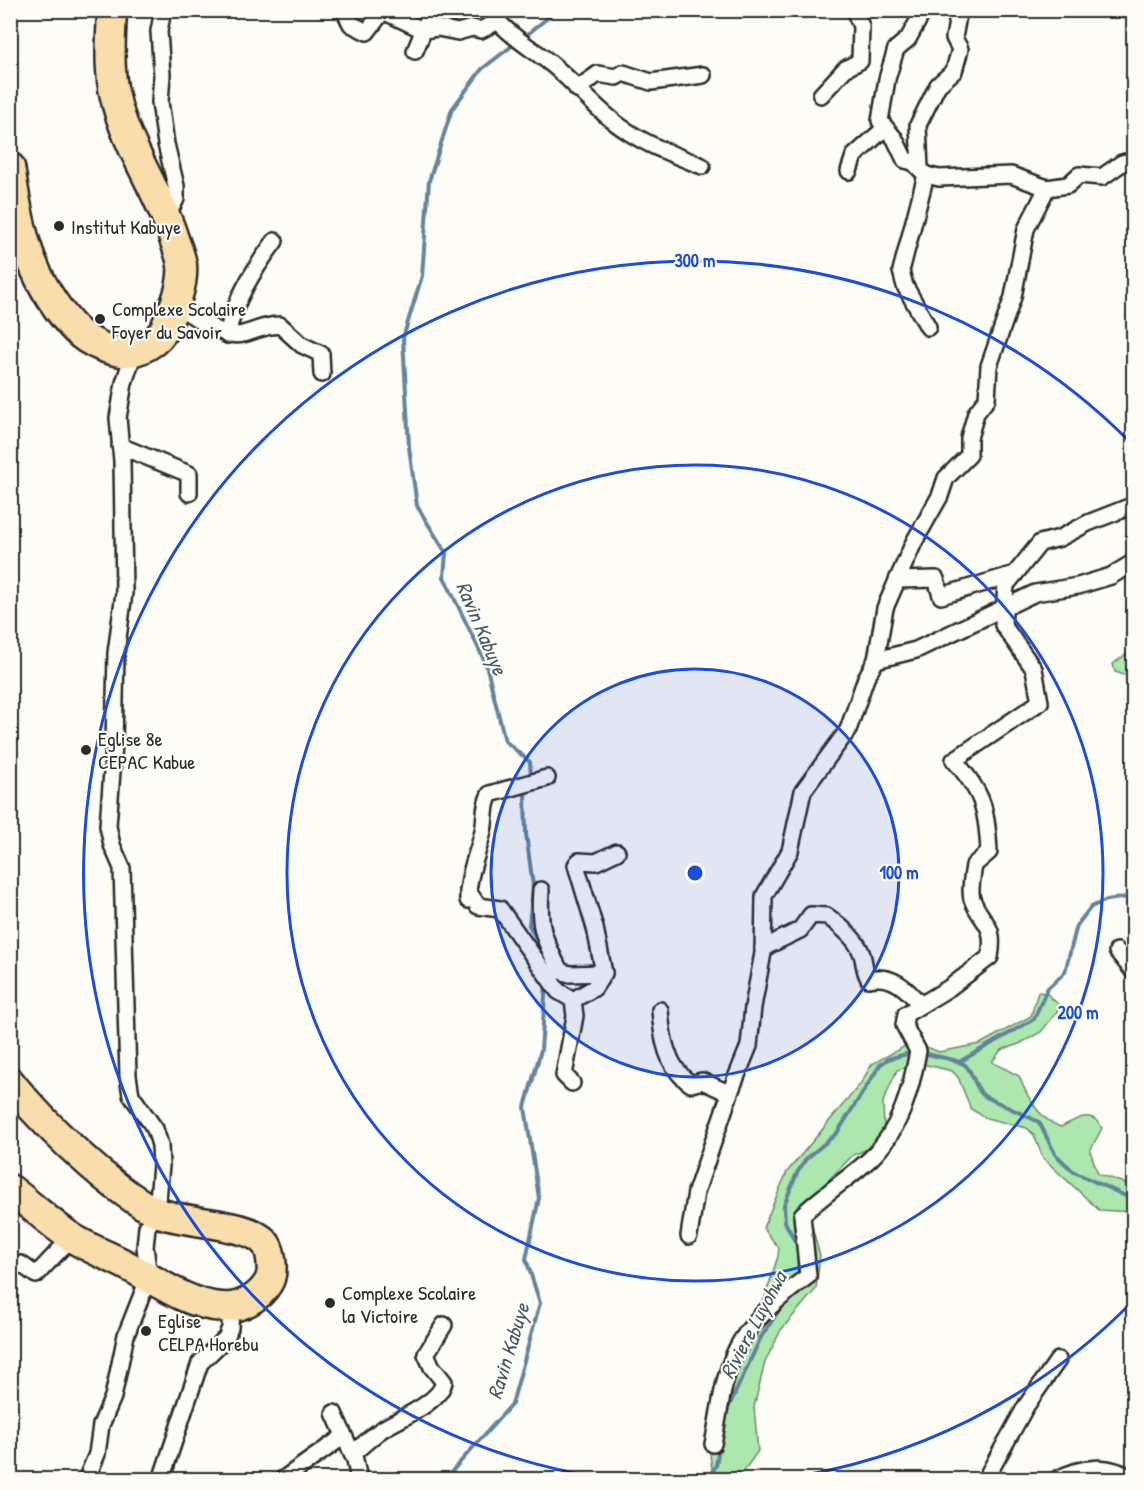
<svg xmlns="http://www.w3.org/2000/svg" width="1144" height="1490" font-family="'Patrick Hand',sans-serif">
  <rect width="100%" height="100%" fill="#fdfcf7"/>
  <filter id="ink" filterUnits="userSpaceOnUse"><feTurbulence type="fractalNoise" baseFrequency=".0167" numOctaves="2"/><feDisplacementMap in="SourceGraphic" scale="12" xChannelSelector="R" yChannelSelector="G"/><feConvolveMatrix kernelMatrix="1 2 1 2 8 2 1 2 1" color-interpolation-filters="sRGB"/></filter>
  <g filter="url(#ink)">
    <g fill="#ace7ad" stroke="#6c896c" stroke-width="1.5">
      <polygon points="1133,620 1133,678 1115,672 1113,664 1133,649 1130,621"/>
      <path d="M1038,992L1046,993L1058,1004L1057,1012L1041,1032L1019,1044L1001,1050L992,1062L1019,1076C1027,1097 1039,1120 1061,1127C1077,1119 1092,1108 1102,1128L1090,1151L1098,1174L1133,1186V1212L1099,1210L1043,1158L1034,1135L1027,1128L986,1118L971,1109L958,1077L952,1071L919,1063L897,1070L883,1102L884,1129L878,1145L853,1155L810,1199L811,1223L820,1256L816,1289L781,1330L765,1362L754,1407L758,1451L738,1479L699,1480L712,1470L708,1438L710,1420L747,1353L778,1256L779,1248L763,1228L787,1172L861,1083L872,1064L907,1045L924,1046L939,1052L980,1044L1031,1016Z"/>
    </g>
    <g fill="none" stroke-linecap="round" stroke-linejoin="round">
      <g stroke="#63849b" stroke-width="4">
        <polyline points="523,38 557,10"/>
        <polyline points="517,42 482,69 452,109 429,181 422,276 403,338 409,447 417,506 446,553 444,577 486,664 505,741 530,762 531,778"/>
        <polyline points="528,788 525,795 526,834 533,886 529,925 541,948"/>
        <path d="M921,1052C933,1057 962,1059 967,1067C974,1076 975,1088 984,1096L1039,1122L1055,1154L1074,1172L1134,1200"/>
        <polyline points="961,1061 1034,1019 1047,989 1065,972 1077,925 1091,907 1107,900 1134,896"/>
        <polyline points="799,1249 785,1222 784,1205 797,1173 806,1159 837,1133 880,1065 888,1059 914,1052"/>
        <polyline points="798,1278 799,1259"/>
        <polyline points="725,1415 761,1337 784,1303"/>
        <polyline points="444,1480 512,1404 540,1303 526,1259 539,1198 525,1107 541,1050 546,983"/>
        <polyline points="709,1480 716,1465 720,1443"/>
      </g>
      <defs>
        <g id="street">
          <polyline points="163,10 159,31 162,75 160,102 166,144 176,186 176,199 167,216"/>
          <polyline points="924,10 908,39 896,49 887,79 880,121 895,139 905,160 913,162 926,175 939,178 1011,175 1047,188 1068,185 1079,175 1102,177 1122,163 1134,160"/>
          <path d="M345,12L351,24L367,32L383,11L423,30L438,28L458,32L472,28L481,30L498,21C514,40 537,51 555,67C579,87 600,114 627,131C649,146 677,156 702,166"/>
          <polyline points="415,51 432,10"/>
          <polyline points="577,89 598,74 616,77 623,73 651,82 703,75"/>
          <polyline points="821,95 845,69 860,61 861,26 854,10"/>
          <polyline points="920,169 918,125 938,85 954,71 960,49 954,38 959,10"/>
          <polyline points="849,171 854,156 885,128"/>
          <polyline points="926,175 901,271 905,286 928,327"/>
          <path d="M176,305C195,316 221,339 243,334C259,330 261,326 280,325L302,345L321,354L322,374"/>
          <path d="M227,335C235,299 253,271 275,241"/>
          <polyline points="120,446 189,474 189,493"/>
          <polyline points="897,580 936,579 941,596 1015,574 1040,543 1060,538 1088,523 1134,505"/>
          <polyline points="876,660 916,650 1035,593 1078,586 1111,576 1134,562"/>
          <path d="M541,890C538,929 544,938 560,971L570,974L604,973"/>
          <polyline points="468,891 478,906 500,909 558,991 573,1000 575,1016 564,1075 572,1083"/>
          <path d="M468,900C467,876 478,854 483,831C486,818 483,807 490,794L547,778"/>
          <path d="M763,948L800,930L811,915L827,916C838,924 856,939 861,952C865,961 863,969 869,979C892,974 907,988 920,1005"/>
          <polyline points="1117,951 1134,972"/>
          <polyline points="573,1000 594,988 604,973 595,928 576,865 579,861 596,862 617,852"/>
          <path d="M660,1010C662,1037 666,1067 691,1084L702,1081L724,1091L731,1090"/>
          <polyline points="689,1236 696,1192 731,1090 749,1046 753,1007 763,953 764,896 790,851 803,791 848,730 866,678 876,660 885,608 914,542 940,496 946,478 969,455 969,438 976,413 987,399 989,366 1013,297 1026,229 1047,188"/>
          <polyline points="10,1268 21,1264 36,1275 72,1237"/>
          <polyline points="334,1413 355,1460 359,1480"/>
          <path d="M713,1444C720,1411 723,1370 741,1341C758,1314 783,1295 808,1276L802,1215C823,1195 848,1179 870,1159C900,1131 911,1090 918,1051L904,1025L906,1014L949,988L990,957C996,922 982,925 972,899C969,890 973,874 974,865L989,852C987,809 983,793 954,760L1040,702L1034,669L1003,625L1006,585L1015,574"/>
          <path d="M352,1454C362,1446 371,1437 381,1430C398,1419 440,1403 444,1382L432,1367L426,1354L444,1325"/>
          <polyline points="86,1480 97,1454 101,1425 113,1397 126,1335 149,1277 145,1247 147,1227 157,1212 161,1165 160,1145 155,1129 131,1095 128,1076 122,868 112,845 108,826 114,744 116,653 124,593 122,461 118,418 124,383 134,352"/>
          <polyline points="161,1480 200,1363 226,1338 230,1328 231,1306"/>
          <polyline points="282,1480 344,1436"/>
          <polyline points="985,1480 1026,1406 1058,1360"/>
          <path d="M1056,1480C1080,1466 1110,1463 1133,1480"/>
        </g>
        <g id="highway">
          <path d="M10,167C20,229 28,276 71,325C83,339 103,350 122,352C139,353 158,343 166,326C174,308 184,285 182,265C181,257 177,247 174,239C159,190 126,147 115,97C108,69 111,39 112,10"/>
          <path d="M10,1082C40,1120 115,1194 159,1213C185,1223 252,1223 266,1244C272,1253 274,1274 268,1283C259,1298 240,1309 222,1307C188,1305 157,1281 128,1266C109,1256 88,1248 71,1237C50,1223 31,1205 10,1189"/>
        </g>
      </defs>
      <use href="#street" stroke="#2b2b2b" stroke-width="20"/>
      <use href="#highway" stroke="#2b2b2b" stroke-width="33"/>
      <use href="#street" stroke="#fdfcf7" stroke-width="15"/>
      <use href="#highway" stroke="#f9deab" stroke-width="28"/>
    </g>
  </g>
  <circle cx="695" cy="873" r="204" fill="#1d4ed8" fill-opacity=".12"/>
  <g fill="none" stroke="#1d4ed8" stroke-width="3">
    <circle cx="695" cy="873" r="204"/>
    <circle cx="695" cy="873" r="408"/>
    <path d="M1132 1302A612 612 0 0 1 780 1479M610 1479A612 612 0 1 1 1132 444"/>
  </g>
  <g fill="#2b2b2b" stroke="#fdfcf7" stroke-width="2">
    <circle cx="59" cy="226" r="6"/>
    <circle cx="100" cy="319" r="6"/>
    <circle cx="86" cy="750" r="6"/>
    <circle cx="330" cy="1303" r="6"/>
    <circle cx="146" cy="1331" r="6"/>
  </g>
  <g text-anchor="middle" dominant-baseline="central" stroke-width="4.5" stroke-linejoin="round" paint-order="stroke">
    <g font-size="20" fill="#2b2b2b" stroke="#fdfcf7" text-anchor="start">
      <text x="71" y="226">Institut Kabuye</text>
      <text x="112" y="308">Complexe Scolaire<tspan x="112" dy="23">Foyer du Savoir</tspan></text>
      <text x="98" y="738">Eglise 8e<tspan x="98" dy="23">CEPAC Kabue</tspan></text>
      <text x="342" y="1292">Complexe Scolaire<tspan x="342" dy="23">la Victoire</tspan></text>
      <text x="158" y="1320">Eglise<tspan x="158" dy="23">CELPA Horebu</tspan></text>
    </g>
    <g font-size="21" font-style="italic" fill="#475863" stroke="#fdfcf7">
      <text transform="translate(482 628) rotate(67)">Ravin Kabuye</text>
      <text transform="translate(753 1325) rotate(-62)">Riviere Luyohwa</text>
      <text transform="translate(508 1351) rotate(-73)">Ravin Kabuye</text>
    </g>
  </g>
  <circle cx="695" cy="873" r="9" fill="#1d4ed8" stroke="#fdfcf7" stroke-width="3"/>
  <g font-size="18" text-anchor="middle" font-weight="bold" fill="#1d4ed8" stroke="#fdfcf7" stroke-width="4.5" stroke-linejoin="round" paint-order="stroke">
    <text x="695" y="267">300 m</text>
    <text x="899" y="879">100 m</text>
    <text x="1078" y="1019">200 m</text>
  </g>
  <rect width="1144" height="1490" fill="none" stroke="#fdfcf7" stroke-width="36"/>
  <rect x="18" y="18" width="1108" height="1454" fill="none" stroke="#2b2b2b" stroke-width="2" filter="url(#ink)"/>
</svg>
